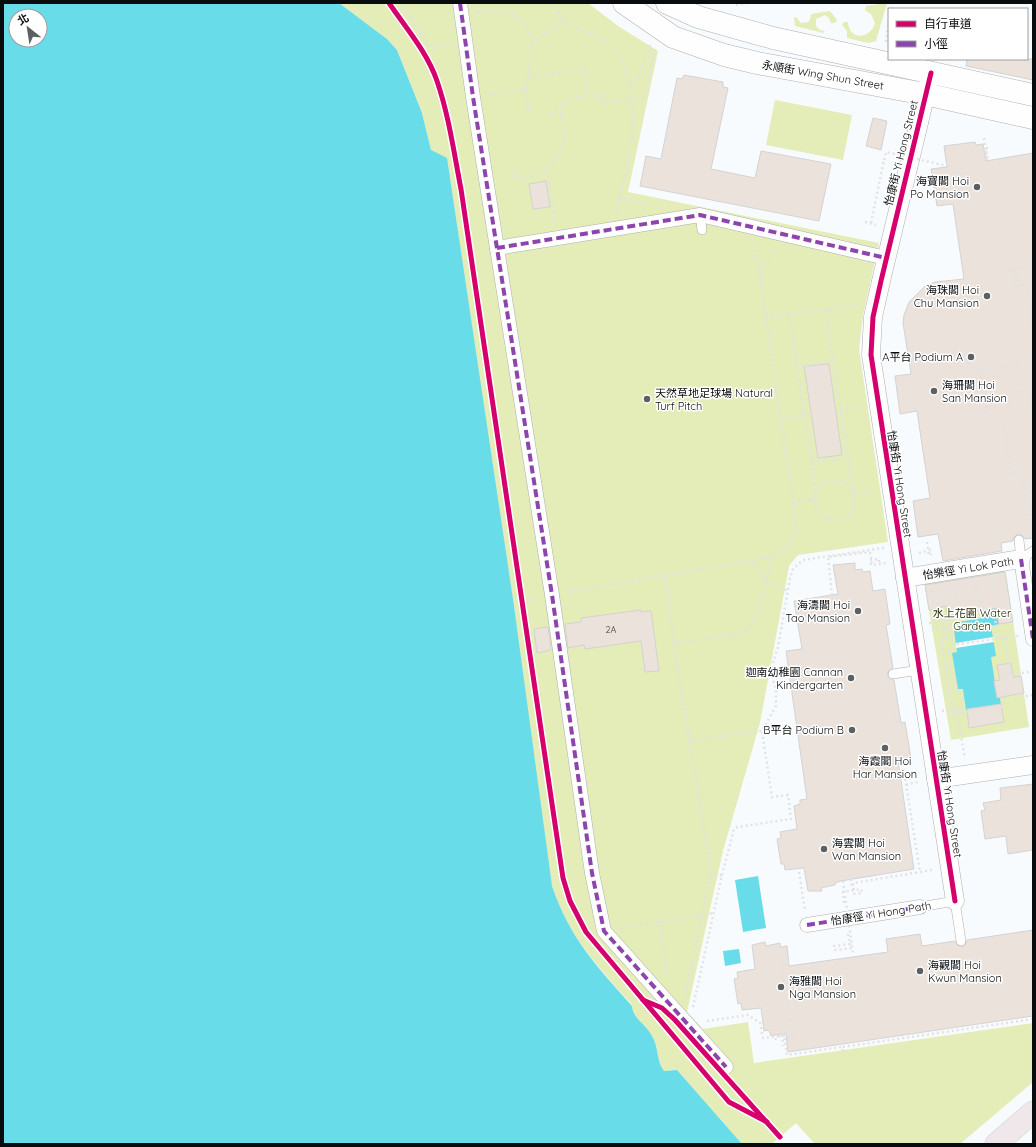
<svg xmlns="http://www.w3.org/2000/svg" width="1036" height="1147" font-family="Quicksand,'Noto Sans TC',sans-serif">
  <rect width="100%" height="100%" fill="#f8fbfd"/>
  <g fill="#e4ecb7">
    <path d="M339,3H588L618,26L658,51L628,192L879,243L863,315L859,349L888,542L798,555L789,566L760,723L723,851L687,1012L703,1029L748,1022L754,1063L1033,1023V1082L960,1144H815L796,1123L772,1144H742L677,1070L664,1071C656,1061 659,1047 652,1036C646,1024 633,1019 632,1005C595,963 563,931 549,875L514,606L431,150L422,113L397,50L387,39Z"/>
    <path d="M887,3L876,41L868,43L847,38V31L842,25L844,22H848C849,41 871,39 875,23L871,14L865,10L866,6Z"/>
    <polygon points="830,11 837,20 835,23 831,23 829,18 825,15 816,19 816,26 820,30 825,31 823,33 795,26 794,17 796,17 801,23 808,22 810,20 811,14"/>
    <polygon points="775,100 852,115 843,160 766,145"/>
    <polygon points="1005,568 1029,727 951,740 924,581"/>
  </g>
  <g fill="#68dce9" fill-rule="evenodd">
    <path d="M3,3H339L387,39L397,50L422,113L431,150L447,158L514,606L552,886C570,939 596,965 632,1006C633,1019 646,1024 652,1036C659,1047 656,1061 664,1071L677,1070L742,1144H3ZM16,16H40V40H16Z"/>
    <polygon points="996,608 999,624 991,626 996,656 991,657 996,689 998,689 1001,704 966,710 963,689 958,689 952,653 957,652 953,623 983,618 982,610"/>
    <polygon points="758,876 766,928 743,932 735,880"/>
    <polygon points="739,949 741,963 725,966 723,951"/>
  </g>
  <polygon fill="#f8fbfd" points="993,637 994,642 956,648 956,643"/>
  <g fill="#eae2db" stroke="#d4d3d3">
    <polygon points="967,59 1033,59 1033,80 966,66"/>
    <polygon points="684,75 723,82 723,87 728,88 711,169 755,178 761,151 831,164 819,221 640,186 646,156 661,159 677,78 682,79"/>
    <polygon points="873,118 887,121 881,150 866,146"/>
    <polygon points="975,142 976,145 983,144 986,161 1033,153 1033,538 1025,539 1022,535 1018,534 1014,537 1013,541 1001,543 1002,551 943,561 938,534 918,537 913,501 930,498 917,411 900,414 895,376 911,374 903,323 904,315 909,302 925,286 935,282 964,279 953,204 937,206 931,169 947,167 944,146"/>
    <polygon points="546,181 550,207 533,209 529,184"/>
    <polygon points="829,364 842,455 818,458 804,366"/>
    <polygon points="855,563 855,570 862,569 863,572 870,571 873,591 885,589 890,624 886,625 893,668 889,670 887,675 890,679 894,680 901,723 905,722 911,758 898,760 914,869 841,881 835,883 835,885 821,888 822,891 808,891 804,868 785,870 784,864 781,864 777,839 781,838 780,832 797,829 794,806 800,804 800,800 807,799 786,651 802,649 794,601 838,594 833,565"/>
    <polygon points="1005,572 1013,622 999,624 996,608 947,616 946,606 929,610 925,585"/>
    <polygon points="641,610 641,612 651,611 659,671 645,672 641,641 585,649 584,645 568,648 565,624 581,622 581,618"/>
    <polygon points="548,627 551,650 537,653 534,629"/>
    <polygon points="1011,663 1013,677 1021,676 1024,693 997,698 994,681 1000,680 997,665"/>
    <polygon points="1001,704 1004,722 969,728 967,709"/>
    <polygon points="1033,784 1033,850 1008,854 1006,836 985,839 981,811 985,810 983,803 1001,800 1000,788"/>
    <polygon points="1033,930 1033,1016 788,1052 786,1033 771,1036 769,1030 764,1031 761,1008 742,1010 741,1003 738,1004 734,979 738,978 737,972 755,969 752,945 765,942 766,946 780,943 780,947 787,946 789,966 888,952 886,939 920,934 922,946 955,941 957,945 962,947 965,945 967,940"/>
  </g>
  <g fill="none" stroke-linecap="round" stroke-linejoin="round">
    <defs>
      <g id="service">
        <polyline points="700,215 702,230"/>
        <polyline points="1019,540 1021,559 1033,551"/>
        <polyline points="893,674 919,670"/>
        <polyline points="920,907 955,901 961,941"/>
      </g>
      <g id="pedestrian">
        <polyline points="460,3 473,97 552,595 592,873 604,931 726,1067"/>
        <polyline points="497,248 700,215 886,258"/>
        <polyline points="1021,559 1033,639"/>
        <polyline points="807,925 920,907"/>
      </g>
      <g id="minor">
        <polyline points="929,81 881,281 873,317 871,355 955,901"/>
        <polyline points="905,578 1021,559"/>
        <polyline points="936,779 1033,765"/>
      </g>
      <g id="tertiary">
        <polyline points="624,3 673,37 724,55 757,63 925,94 1033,118"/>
        <polyline points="667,3 698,17 773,38 1033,95"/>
      </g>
      <polyline id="primary" points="996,1144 1033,1112"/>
    </defs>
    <use href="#service" stroke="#acafb1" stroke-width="10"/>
    <use href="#pedestrian" stroke="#acafb1" stroke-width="15"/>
    <use href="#minor" stroke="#acafb1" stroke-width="19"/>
    <use href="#tertiary" stroke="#acafb1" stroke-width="23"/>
    <use href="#primary" stroke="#d5d6d8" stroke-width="23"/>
    <g stroke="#e2e2e3" stroke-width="2.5" stroke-dasharray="2 3" stroke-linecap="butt">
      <polyline points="401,3 431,48 450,44"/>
      <path d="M552,3C556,8 561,20 566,23C579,31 595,32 606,42C652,84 628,161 616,213"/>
      <polyline points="736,5 748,3"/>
      <polyline points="891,9 893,3"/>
      <path d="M477,12C510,8 519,11 533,41"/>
      <polyline points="886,42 889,19"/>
      <polyline points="528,77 585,69 588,96"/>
      <polyline points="630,86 638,78 650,45"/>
      <polyline points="526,89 529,111"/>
      <polyline points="488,95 526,89 533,41 564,22"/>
      <polyline points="552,114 561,108"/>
      <polyline points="984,138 987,161"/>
      <polyline points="514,170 513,178 526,179 547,169"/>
      <polyline points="619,198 654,206"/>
      <polyline points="865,222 876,225"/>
      <path d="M555,223L547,169C557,159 566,146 564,130C564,122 561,116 561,108C570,94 586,96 601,95L602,102L644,100L655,49"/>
      <polyline points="871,223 884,160"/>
      <polyline points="1033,257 1023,268 1033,278"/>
      <polyline points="1015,270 1017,286 1027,285 1033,328"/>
      <polyline points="1005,271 1023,268"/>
      <polyline points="761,278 765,262 778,249"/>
      <polyline points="826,310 833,361"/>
      <polyline points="789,315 812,463 848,458 833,361 797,367"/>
      <polyline points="766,318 858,305"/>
      <polyline points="950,346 979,370"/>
      <polyline points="1026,362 1033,361"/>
      <polyline points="1017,364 979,370 988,426 1004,423 1011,473 1022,472 1030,527 1025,527"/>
      <polyline points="1028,383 1033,411"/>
      <polyline points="836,411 860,407"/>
      <polyline points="780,418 811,414"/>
      <polyline points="1006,440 1013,439"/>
      <polyline points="848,458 852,489"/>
      <polyline points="812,463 815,494"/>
      <circle cx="835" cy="500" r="20"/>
      <polyline points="854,494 874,491"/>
      <polyline points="793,502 816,499"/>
      <polyline points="979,534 1010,530"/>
      <polyline points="919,553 930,550 931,555"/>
      <polyline points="753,561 764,581 788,591"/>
      <polyline points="879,562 879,559 870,560 871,565 886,563"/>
      <polyline points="665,575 675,652 709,860 710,878 685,998"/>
      <polyline points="994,581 995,592"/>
      <polyline points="976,585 980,615"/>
      <polyline points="955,587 960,618"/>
      <polyline points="932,591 935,604 939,603 940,608"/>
      <path d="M568,592L772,557C801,539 797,532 793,502L755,244"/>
      <polyline points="832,595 828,557 870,552"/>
      <polyline points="522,600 537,597"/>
      <polyline points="929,623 994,612 998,638"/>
      <polyline points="932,630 949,628"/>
      <polyline points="1005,637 1010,675"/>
      <path d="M674,643C690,640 736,637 747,630C758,622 767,573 772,558"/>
      <polyline points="952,645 1018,636"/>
      <polyline points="1018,694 1019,697 1033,695"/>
      <polyline points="956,709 965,758"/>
      <polyline points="942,711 963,708 960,691 955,692 948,651 953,650 948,620"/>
      <polyline points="894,712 896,723"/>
      <polyline points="961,713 1004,706 1002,694 1007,693 1005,676 1033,671"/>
      <polyline points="690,741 762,731"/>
      <polyline points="902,759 920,872"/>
      <polyline points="906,785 918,782"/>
      <polyline points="799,872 805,911"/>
      <polyline points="850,874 851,879"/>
      <polyline points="710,878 722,875"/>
      <polyline points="854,890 853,883 932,870"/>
      <polyline points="844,903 843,892 861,889 862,893 853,894"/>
      <polyline points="660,921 667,976"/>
      <polyline points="621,928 714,913"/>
      <polyline points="848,934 850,944 834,946 835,950 852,948"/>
      <polyline points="693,1007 722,875 734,829 737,827 791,819 788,795 772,797 762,731 776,706 776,689 772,676 773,663 778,647 790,578 793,569 803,560 884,548"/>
      <polyline points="707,1021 748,1015 760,1023 763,1038 786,1035"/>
      <polyline points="783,1028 787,1055 842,1047"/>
      <polyline points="782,1035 783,1046"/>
      <polyline points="786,1035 792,1035 782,963 789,962"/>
      <polyline points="843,1051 842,1047 1033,1019"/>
    </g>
    <use href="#service" stroke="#fefeff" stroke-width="9"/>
    <use href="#pedestrian" stroke="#fefeff" stroke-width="14"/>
    <use href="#minor" stroke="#fefeff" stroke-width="18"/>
    <use href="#tertiary" stroke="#fefeff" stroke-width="22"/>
    <use href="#primary" stroke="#efe7e9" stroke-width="22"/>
    <g stroke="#e2e2e3" stroke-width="2.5" stroke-dasharray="2 3" stroke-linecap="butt">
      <polyline points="988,148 986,148 988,161"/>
      <polyline points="884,160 886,152 943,165 947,164"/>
      <path d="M1008,406C1004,383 1013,386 1033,382"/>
      <polyline points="927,542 929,555"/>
      <polyline points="870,552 872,563"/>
      <polyline points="940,608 946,639 941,640 953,715 961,713"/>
      <polyline points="851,879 853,894"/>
      <polyline points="843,881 853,953"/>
      <polyline points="775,1040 777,1037 786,1035"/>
    </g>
    <g stroke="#8e44ad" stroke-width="4" stroke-dasharray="8 4" stroke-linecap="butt">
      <polyline points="460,3 473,97 552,595 592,873 604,931 726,1067"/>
      <polyline points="497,248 700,215 886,258"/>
      <polyline points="1021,559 1033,639"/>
      <polyline points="807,925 920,907"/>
    </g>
    <defs>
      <g id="cycleway">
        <path d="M389,3C406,28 427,52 437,81C449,116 454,153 461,189L563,878L570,901L586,932L729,1102L767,1122"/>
        <polyline points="931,73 881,281 873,317 871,355 955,901"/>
        <polyline points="643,1000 662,1008 675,1020 780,1137"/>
      </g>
    </defs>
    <use href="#cycleway" stroke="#fff" stroke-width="8"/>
    <use href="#cycleway" stroke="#d6006c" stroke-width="5"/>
  </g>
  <g fill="#5d6062" stroke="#fff" stroke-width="1.5">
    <circle cx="977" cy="187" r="4"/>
    <circle cx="987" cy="296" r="4"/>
    <circle cx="971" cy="357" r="4"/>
    <circle cx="934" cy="391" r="4"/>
    <circle cx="647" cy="399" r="4"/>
    <circle cx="858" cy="611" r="4"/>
    <circle cx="851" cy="678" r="4"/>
    <circle cx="852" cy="730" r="4"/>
    <circle cx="885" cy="748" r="4"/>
    <circle cx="824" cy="849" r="4"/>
    <circle cx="920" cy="971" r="4"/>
    <circle cx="781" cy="987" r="4"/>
  </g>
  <g text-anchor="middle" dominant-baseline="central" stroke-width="3" stroke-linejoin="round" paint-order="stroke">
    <g font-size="9" fill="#414241">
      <text x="611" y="629">2A</text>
    </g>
    <g font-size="11" fill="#090c0e" stroke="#fff">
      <text transform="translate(823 75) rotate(10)">永順街 Wing Shun Street</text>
      <text transform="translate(901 153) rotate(-76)">怡康街 Yi Hong Street</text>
      <text transform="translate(900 484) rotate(81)">怡康街 Yi Hong Street</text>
      <text transform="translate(968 568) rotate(-9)">怡樂徑 Yi Lok Path</text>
      <text transform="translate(950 804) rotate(81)">怡康街 Yi Hong Street</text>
      <text transform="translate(881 913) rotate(-9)">怡康徑 Yi Hong Path</text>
    </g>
    <g font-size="11" fill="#090c0e" stroke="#fff" text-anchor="end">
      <text x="969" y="181">海寶閣 Hoi<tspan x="969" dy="13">Po Mansion</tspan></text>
      <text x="979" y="290">海珠閣 Hoi<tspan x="979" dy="13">Chu Mansion</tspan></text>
      <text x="963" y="357">A平台 Podium A</text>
      <text x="942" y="385" text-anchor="start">海珊閣 Hoi<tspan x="942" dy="13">San Mansion</tspan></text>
      <text x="655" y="393" text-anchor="start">天然草地足球場 Natural<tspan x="655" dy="13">Turf Pitch</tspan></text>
      <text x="850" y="605">海濤閣 Hoi<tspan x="850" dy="13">Tao Mansion</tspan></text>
      <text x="843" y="672">迦南幼稚園 Cannan<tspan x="843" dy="13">Kindergarten</tspan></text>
      <text x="844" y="730">B平台 Podium B</text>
      <text x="885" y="761" text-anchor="middle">海霞閣 Hoi<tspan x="885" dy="13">Har Mansion</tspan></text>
      <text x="832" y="843" text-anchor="start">海雲閣 Hoi<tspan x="832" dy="13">Wan Mansion</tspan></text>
      <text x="928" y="965" text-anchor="start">海觀閣 Hoi<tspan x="928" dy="13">Kwun Mansion</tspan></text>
      <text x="789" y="981" text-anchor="start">海雅閣 Hoi<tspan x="789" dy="13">Nga Mansion</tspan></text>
    </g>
    <g font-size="11" fill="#282c01" stroke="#fff">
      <text x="972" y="613">水上花園 Water<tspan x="972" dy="13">Garden</tspan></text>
    </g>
  </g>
  <rect width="1036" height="1147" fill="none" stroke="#090c0e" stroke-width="8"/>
  <rect x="888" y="8" width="140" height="52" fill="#ffffff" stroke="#9d9e9f"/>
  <rect x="896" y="21" width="20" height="6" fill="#d6006c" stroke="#9d9e9f"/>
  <text x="924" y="28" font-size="12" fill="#090c0e">自行車道</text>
  <rect x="896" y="41" width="20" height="6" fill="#8e44ad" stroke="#9d9e9f"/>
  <text x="924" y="48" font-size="12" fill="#090c0e">小徑</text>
  <g transform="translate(28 28) rotate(330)"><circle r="19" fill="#ffffff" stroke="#9d9e9f"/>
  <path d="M0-3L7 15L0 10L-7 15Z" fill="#5d6062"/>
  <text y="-6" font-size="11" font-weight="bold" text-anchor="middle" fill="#090c0e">北</text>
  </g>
</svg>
